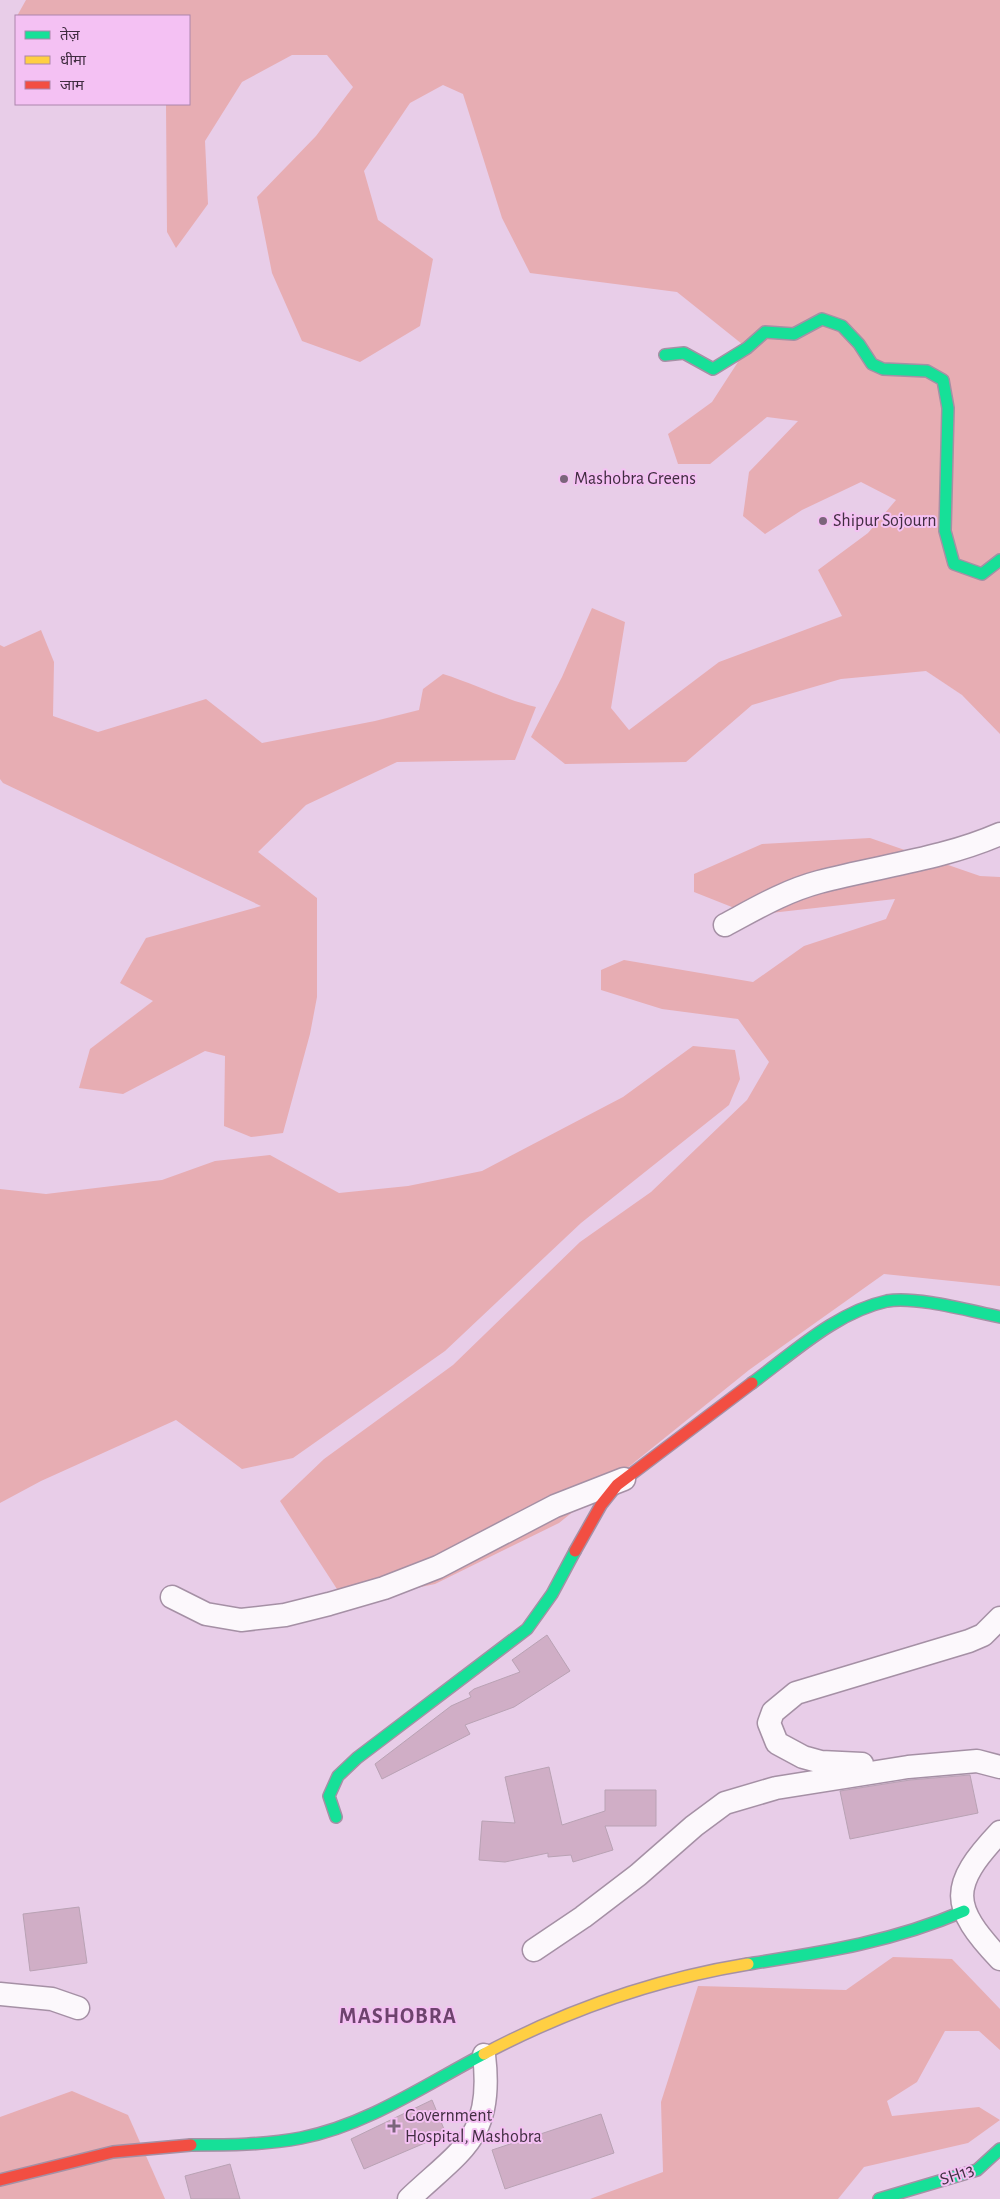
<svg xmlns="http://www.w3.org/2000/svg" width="1000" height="2199" font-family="'Alegreya Sans','Noto Sans Devanagari',sans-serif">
  <rect width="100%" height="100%" fill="#e8cde8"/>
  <g fill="#e7adb3">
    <polygon points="26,0 1000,0 1000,734 962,695 926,671 841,679 752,705 686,762 565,764 531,737 562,677 592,608 625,622 611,708 629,730 719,662 842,616 818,570 868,533 896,500 861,482 802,510 765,534 743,516 749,472 798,421 767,417 710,464 678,464 668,434 712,402 747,348 677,292 530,273 502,218 463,94 443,85 410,103 364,171 378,220 433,259 420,326 360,362 302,341 272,273 257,197 316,136 353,87 327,55 292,55 242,82 205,141 208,204 176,248 167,232 166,104 189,104 189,16 17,16"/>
    <path d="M41,630L54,662L53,716L98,732L206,699L262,743L375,721L419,710L423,689L443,674C475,684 503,699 536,707L515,760L397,762L306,805L258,852L317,898V997L310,1034L283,1133L251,1137L224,1126L225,1056L205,1051L123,1094L79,1088L90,1049L153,1001L120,983L146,938L261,906L3,783L0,779V645L4,647Z"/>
    <polygon points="870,838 980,876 1000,877 1000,1286 884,1274 749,1370 559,1523 435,1584 346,1603 280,1501 324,1459 453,1365 580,1242 651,1192 747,1100 769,1062 738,1019 662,1009 601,990 601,970 624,960 753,982 804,946 886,919 895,899 752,915 694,892 694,874 762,844"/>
    <polygon points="693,1046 735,1050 740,1079 729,1105 581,1223 445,1351 293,1458 242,1469 176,1420 41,1481 0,1503 0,1189 46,1194 162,1180 215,1161 270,1155 339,1193 408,1186 482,1171 623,1097"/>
    <polygon points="893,1957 952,1959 1000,2009 1000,2050 979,2031 945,2031 917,2082 887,2101 892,2116 979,2107 1000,2120 968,2143 864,2167 838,2199 590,2199 663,2172 661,2102 698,1986 846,1990"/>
    <polygon points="72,2091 128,2115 165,2199 0,2199 0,2117"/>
  </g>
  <g fill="#d0aec6" stroke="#b9a2b4">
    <polygon points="547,1635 570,1671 514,1707 465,1725 470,1734 382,1779 375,1764 451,1706 471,1697 469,1693 474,1689 520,1672 512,1660"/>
    <polygon points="549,1767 562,1825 605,1811 605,1790 656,1790 656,1826 605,1826 613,1850 573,1862 571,1855 548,1857 548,1853 505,1862 479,1860 482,1821 515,1823 505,1777"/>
    <polygon points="970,1775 978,1813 850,1839 840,1791 910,1780"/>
    <polygon points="79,1907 87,1963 30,1971 23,1914"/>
    <polygon points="432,2100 446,2134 364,2169 351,2139"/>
    <polygon points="601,2114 614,2153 505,2189 492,2150"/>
    <polygon points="230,2164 240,2199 191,2199 185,2176"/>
  </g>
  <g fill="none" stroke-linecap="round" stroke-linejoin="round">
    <defs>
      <g id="street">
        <path d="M725,925C755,909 785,891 819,882C879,866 943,859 1000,834"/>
        <polyline points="172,1597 206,1614 241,1620 285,1615 329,1604 384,1588 438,1567 555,1506 624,1479"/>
        <polyline points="862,1764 821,1762 803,1757 777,1743 769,1723 773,1712 796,1693 969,1641 983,1635 1000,1618"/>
        <path d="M1000,1832C949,1886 950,1906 1000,1959"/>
        <polyline points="534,1950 583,1917 638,1875 694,1826 725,1803 776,1788 908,1767 977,1761 1000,1767"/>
        <polyline points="0,1994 52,1999 78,2008"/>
        <path d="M409,2199C462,2149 494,2137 484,2055"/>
      </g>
      <g id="fast">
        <polyline points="665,355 684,353 713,369 747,348 765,332 794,334 822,319 842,326 859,344 872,364 883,369 927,371 943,380 948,408 945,531 954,564 982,574 1000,560"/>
        <path d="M752,1383C793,1353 836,1312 887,1301C917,1296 970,1311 1000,1317"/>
        <polyline points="336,1817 329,1796 338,1776 357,1758 527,1629 552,1594 575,1551"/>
        <path d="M748,1964C825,1952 892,1942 964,1911"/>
        <path d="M191,2145C228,2145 265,2145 301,2138C367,2125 425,2085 484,2054"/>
        <polyline points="879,2199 977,2170 1000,2149"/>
      </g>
      <path id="slow" d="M484,2054C567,2010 656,1979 748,1964"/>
      <g id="jam">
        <polyline points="575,1551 601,1505 617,1485 752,1383"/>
        <polyline points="0,2180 113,2152 191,2145"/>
      </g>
    </defs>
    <use href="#street" stroke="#a590a5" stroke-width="25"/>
    <use href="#fast" stroke="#a590a5" stroke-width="14"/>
    <use href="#slow" stroke="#a590a5" stroke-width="14"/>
    <use href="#jam" stroke="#a590a5" stroke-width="14"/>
    <use href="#street" stroke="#fcf8fc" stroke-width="22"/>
    <use href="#fast" stroke="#16e098" stroke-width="11"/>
    <use href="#slow" stroke="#ffcf43" stroke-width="11"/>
    <use href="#jam" stroke="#f24e42" stroke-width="11"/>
  </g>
  <g fill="#7b657b" stroke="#f4c1f3" stroke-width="2">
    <circle cx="564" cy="479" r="5"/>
    <circle cx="823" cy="521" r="5"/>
    <path d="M391.5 2118.5h5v5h5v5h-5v5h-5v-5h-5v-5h5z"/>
  </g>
  <g text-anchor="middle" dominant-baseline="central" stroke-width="4" stroke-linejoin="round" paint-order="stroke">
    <g font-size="18" fill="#412d41" stroke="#f4c1f3" text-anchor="start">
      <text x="574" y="479">Mashobra Greens</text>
      <text x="833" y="521">Shipur Sojourn</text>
      <text x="405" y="2116">Government<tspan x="405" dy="21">Hospital, Mashobra</tspan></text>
    </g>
    <g font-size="18" fill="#412d41" stroke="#f4c1f3">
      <text transform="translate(957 2175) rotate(-19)">SH13</text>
    </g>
    <g font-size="22" font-weight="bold" letter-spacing="1" fill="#6e436e" stroke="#f4c1f3">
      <text x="398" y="2016">MASHOBRA</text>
    </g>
  </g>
  <rect x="15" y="15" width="175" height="90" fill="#f4c1f3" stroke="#ac86ac"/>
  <rect x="25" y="31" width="25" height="8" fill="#16e098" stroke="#ac86ac"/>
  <text x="60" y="40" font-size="15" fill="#412d41">तेज़</text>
  <rect x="25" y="56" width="25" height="8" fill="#ffcf43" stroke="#ac86ac"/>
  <text x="60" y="65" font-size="15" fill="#412d41">धीमा</text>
  <rect x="25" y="81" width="25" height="8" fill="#f24e42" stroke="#ac86ac"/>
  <text x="60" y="90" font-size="15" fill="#412d41">जाम</text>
</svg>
